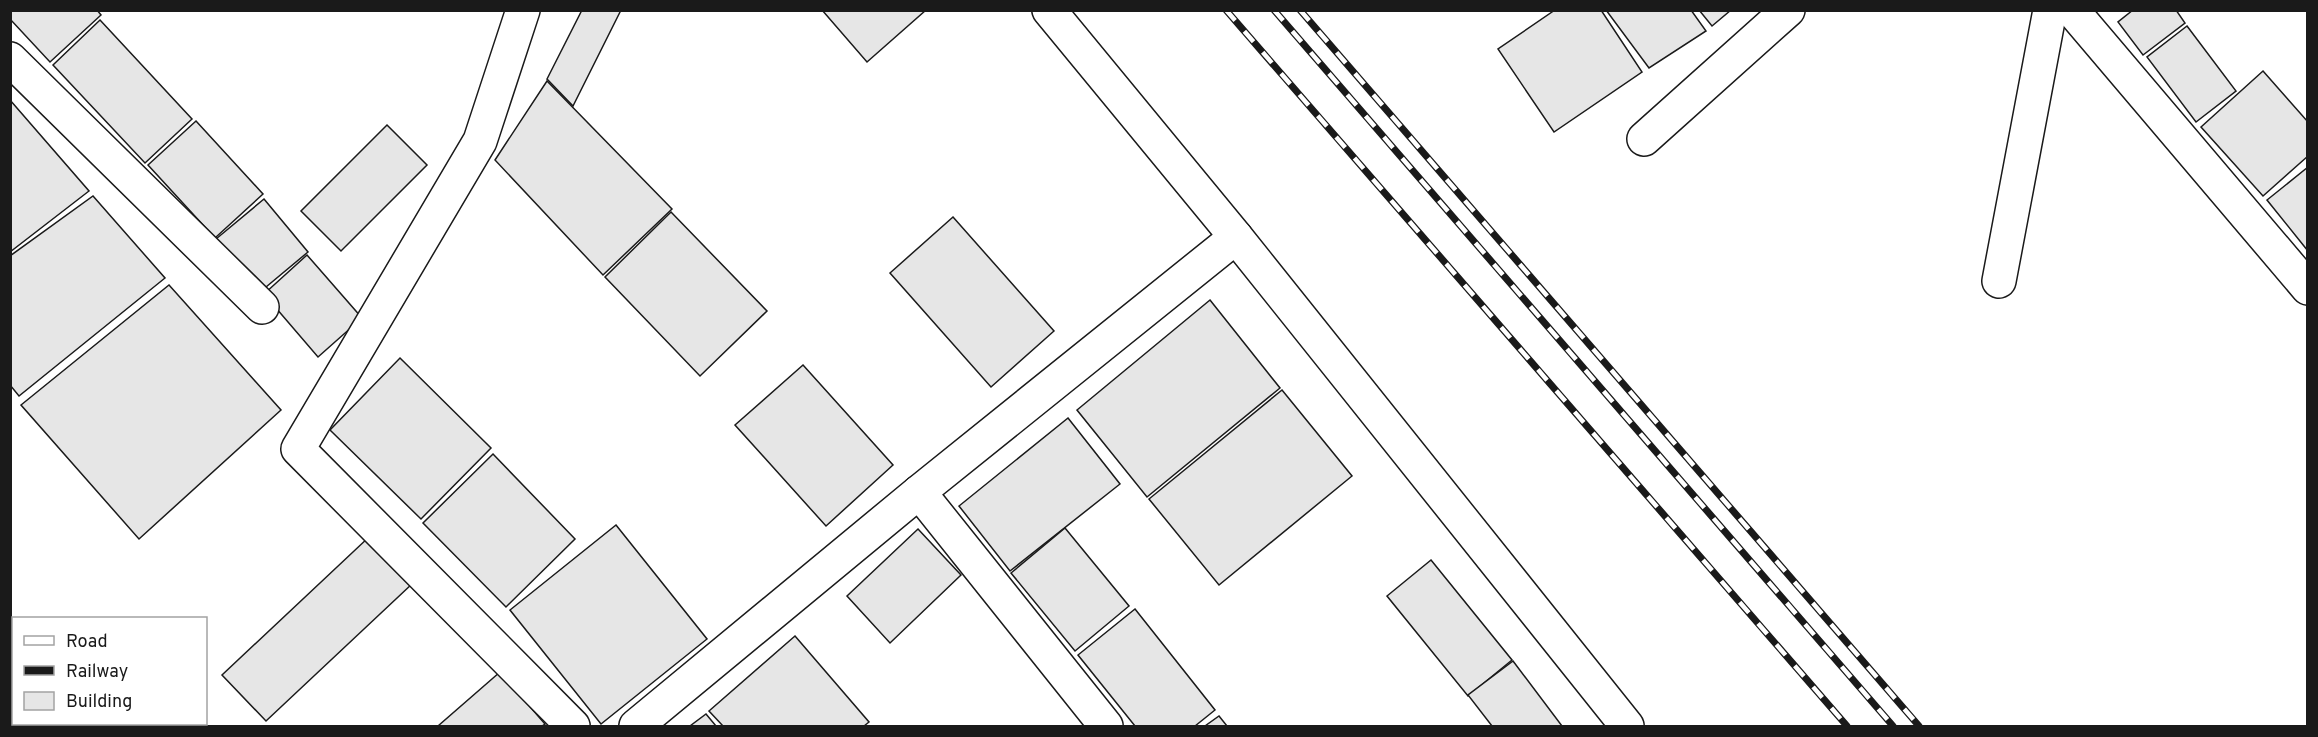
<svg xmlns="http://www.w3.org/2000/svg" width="2318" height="737" font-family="Overpass,sans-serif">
  <rect width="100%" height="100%" fill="#fff"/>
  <g fill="#e6e6e6" stroke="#1a1a1a" stroke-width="1.5">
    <polygon points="10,10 97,10 101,15 50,62 10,19"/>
    <polygon points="582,10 621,10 573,106 547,79"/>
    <polygon points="822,10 926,10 867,62"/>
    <polygon points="1555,10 1601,10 1642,72 1554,132 1498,49"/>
    <polygon points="1606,10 1691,10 1706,31 1649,68"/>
    <polygon points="1699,10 1731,10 1712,26"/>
    <polygon points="2133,10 2176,10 2185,23 2143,55 2118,22"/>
    <polygon points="100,20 192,119 145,163 53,65"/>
    <polygon points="2187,26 2236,91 2196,122 2147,57"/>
    <polygon points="2263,71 2308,122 2308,156 2263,196 2201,127"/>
    <polygon points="547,81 672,209 603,275 495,160"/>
    <polygon points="10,100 89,191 10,252"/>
    <polygon points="196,121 263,194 215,238 148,165"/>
    <polygon points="387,125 427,165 341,251 301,211"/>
    <polygon points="2308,167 2308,251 2267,200"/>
    <polygon points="93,196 165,278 19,396 10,385 10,256"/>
    <polygon points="264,199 308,252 260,292 216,239"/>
    <polygon points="671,212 767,311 700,376 605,277"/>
    <polygon points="953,217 1054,331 991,387 890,273"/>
    <polygon points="307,255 362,318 318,357 264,294"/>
    <polygon points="169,285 281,410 139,539 21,405"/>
    <polygon points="1210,300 1280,388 1147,497 1077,410"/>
    <polygon points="400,358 491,448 421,519 330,430"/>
    <polygon points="803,365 893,465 826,526 735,425"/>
    <polygon points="1282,390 1352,476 1219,585 1149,499"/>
    <polygon points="1068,418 1120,484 1010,571 959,506"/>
    <polygon points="493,454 575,539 506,607 423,523"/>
    <polygon points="616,525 707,639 601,724 510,610"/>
    <polygon points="1065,528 1129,606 1075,651 1011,573"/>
    <polygon points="918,529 961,575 890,643 847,596"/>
    <polygon points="370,536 413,583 266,721 222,675"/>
    <polygon points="1431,560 1512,660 1468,696 1387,596"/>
    <polygon points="1135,609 1215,710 1195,726 1135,726 1078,655"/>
    <polygon points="795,636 869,722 864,726 723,726 709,711"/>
    <polygon points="14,641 14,724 84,724 87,726 10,726 10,643"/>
    <polygon points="1513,661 1562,726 1492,726 1468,695"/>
    <polygon points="500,672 545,724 542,726 438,726"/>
    <polygon points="706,714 716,726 690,726"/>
    <polygon points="1219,716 1227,726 1205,726"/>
  </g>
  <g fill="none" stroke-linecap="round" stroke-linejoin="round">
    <defs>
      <g id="minor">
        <polyline points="523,10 480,141 298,449 573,726"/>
        <polyline points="1049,10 1236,237 1627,726"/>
        <polyline points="2072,10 2308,288"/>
        <polyline points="10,59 262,307"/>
        <polyline points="1644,139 1788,10"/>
        <polyline points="1999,281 2050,10"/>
        <polyline points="919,492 1106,726"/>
        <polyline points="636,726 919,492 1236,237"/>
      </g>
    </defs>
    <use href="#minor" stroke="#1a1a1a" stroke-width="36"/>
    <use href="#minor" stroke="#fff" stroke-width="33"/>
    <defs>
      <g id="rail">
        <polyline points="1226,10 1847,726"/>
        <polyline points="1274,10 1893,726"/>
        <polyline points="1300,10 1919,726"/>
      </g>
    </defs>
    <use href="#rail" stroke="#1a1a1a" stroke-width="7"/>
    <use href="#rail" stroke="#fff" stroke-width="4.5" stroke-dasharray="14" stroke-linecap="butt"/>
  </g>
  <rect width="2318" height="737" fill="none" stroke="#1a1a1a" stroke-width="24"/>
  <rect x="12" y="617" width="195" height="108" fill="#ffffff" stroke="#a3a3a3" stroke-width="1.5"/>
  <rect x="24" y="636" width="30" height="9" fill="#ffffff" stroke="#a3a3a3" stroke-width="1.5"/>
  <text x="66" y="647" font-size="18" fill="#1a1a1a">Road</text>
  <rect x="24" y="666" width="30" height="9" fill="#1a1a1a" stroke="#a3a3a3" stroke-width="1.5"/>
  <text x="66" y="677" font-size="18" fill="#1a1a1a">Railway</text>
  <rect x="24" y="692" width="30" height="18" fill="#e6e6e6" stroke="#a3a3a3" stroke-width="1.5"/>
  <text x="66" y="707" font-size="18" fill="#1a1a1a">Building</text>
</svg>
